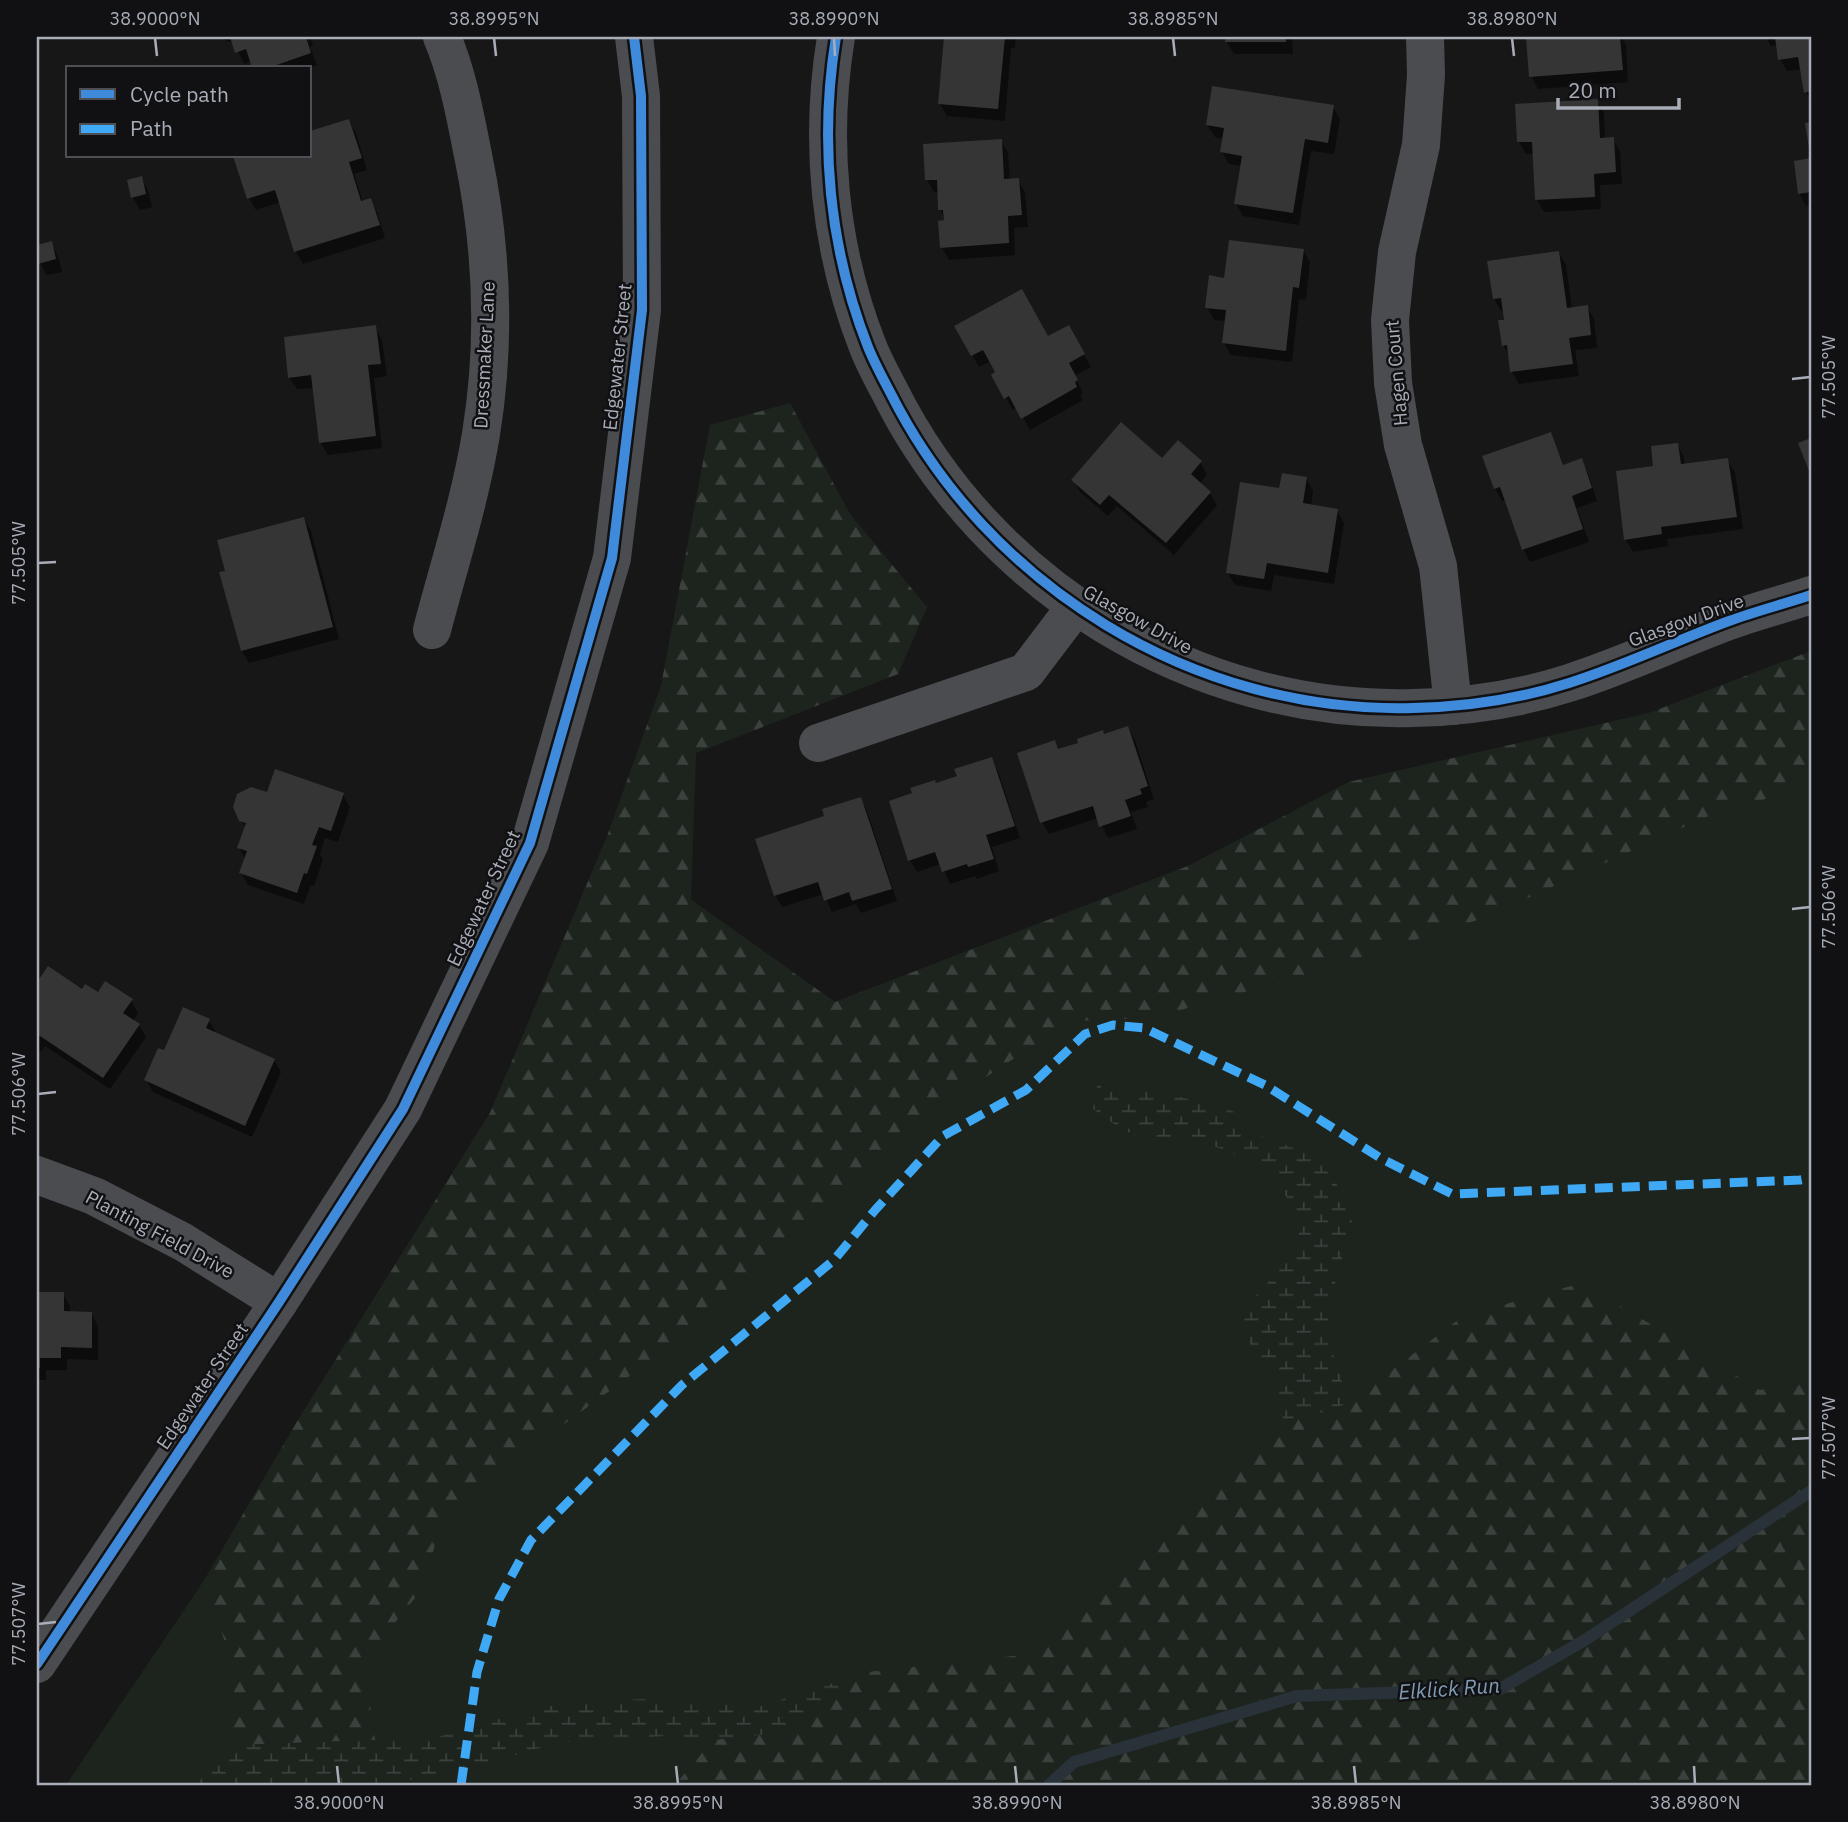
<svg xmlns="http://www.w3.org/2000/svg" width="1848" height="1822" font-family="'IBM Plex Sans',sans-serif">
  <defs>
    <pattern id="forest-firs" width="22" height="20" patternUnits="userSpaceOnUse" patternTransform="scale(1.75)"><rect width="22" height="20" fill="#1d241e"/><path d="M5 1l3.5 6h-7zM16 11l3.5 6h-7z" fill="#3b413d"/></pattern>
    <pattern id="wetland-marsh" width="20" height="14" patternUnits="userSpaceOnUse" patternTransform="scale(1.75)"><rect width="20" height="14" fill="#1d241e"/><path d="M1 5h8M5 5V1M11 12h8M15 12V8" fill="none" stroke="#3b413d"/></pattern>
  </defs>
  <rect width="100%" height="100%" fill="#171717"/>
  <polygon fill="#1d241e" points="1811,651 1811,1785 66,1785 205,1579 298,1420 490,1113 606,839 835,1002 1188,866 1349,782 1649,713"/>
  <g fill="url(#forest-firs)">
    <polygon points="790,403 850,514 927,607 898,674 696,753 691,900 835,1002 1188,866 1349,782 1649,713 1811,651 1811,785 1706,817 1484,918 1292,979 1152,1018 1070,1021 932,1113 796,1244 623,1381 447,1510 419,1593 364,1661 375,1740 231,1745 235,1674 205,1579 298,1420 490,1113 606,839 661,686 710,425"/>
    <polygon points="1582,1283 1760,1390 1811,1378 1811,1785 675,1785 713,1740 786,1732 868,1672 1023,1655 1284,1424 1349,1403 1463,1316"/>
  </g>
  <g fill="url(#wetland-marsh)">
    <path d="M1098,1081C1114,1091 1123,1095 1142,1089L1222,1106L1240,1115L1243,1128C1264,1138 1285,1144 1306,1153C1327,1164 1344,1194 1353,1215C1347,1252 1328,1290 1329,1328C1330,1354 1342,1379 1349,1403L1284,1424L1276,1379L1252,1350L1244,1321L1246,1307L1281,1268L1298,1241L1300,1220L1283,1191L1264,1169L1232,1153L1200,1141L1142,1138L1121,1129L1093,1109Z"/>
    <polygon points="868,1672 786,1732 713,1740 667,1736 561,1742 437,1777 363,1785 196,1785 231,1745 435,1738 540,1707 641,1699 758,1707"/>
  </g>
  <g fill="#0007">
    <polygon points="220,37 310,37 313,45 310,47 317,65 309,68 254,68 252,61 244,64 233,41 229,42"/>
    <polygon points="945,37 1016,37 1015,48 1011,48 1005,121 947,116 940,104"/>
    <polygon points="1227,37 1292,37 1293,54 1234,54 1227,42"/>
    <polygon points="1545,37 1621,37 1626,45 1628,82 1538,89 1531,76 1528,38"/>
    <polygon points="1766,37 1811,37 1811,102 1806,92 1802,69 1787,71 1780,59 1778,45 1771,46"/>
    <polygon points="1597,101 1604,113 1605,140 1613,139 1620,152 1622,184 1600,185 1601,209 1544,212 1537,200 1534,154 1526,154 1519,142"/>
    <polygon points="1333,107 1340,119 1334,154 1311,151 1299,225 1243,216 1236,204 1242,166 1229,164 1222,152 1224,139 1215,137 1207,125"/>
    <polygon points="349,121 356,133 367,170 354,174 363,202 370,200 377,212 385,238 303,264 296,252 281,202 256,210 249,198 235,156 310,156 310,133"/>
    <polygon points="1001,141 1008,153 1010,180 1018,180 1025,192 1028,227 1014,228 1015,255 949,260 942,248 945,218 940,210 939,192 934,192 927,180"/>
    <polygon points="1811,160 1811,205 1806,206 1799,193 1795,162"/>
    <polygon points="141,178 148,190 152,207 140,210 133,198 129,182"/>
    <polygon points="51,243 58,256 62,272 47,275 40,263 37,246"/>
    <polygon points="1303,250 1310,262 1306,300 1299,299 1292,362 1231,355 1224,343 1226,321 1214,320 1207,307 1226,280"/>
    <polygon points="1559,253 1566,265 1572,309 1587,307 1594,319 1597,348 1575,350 1579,376 1519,384 1512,372 1510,357 1503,345 1504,311 1501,311 1494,299"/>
    <polygon points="375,327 382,340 387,376 374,378 382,448 328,455 321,443 314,388 297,389 289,377"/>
    <polygon points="956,327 1048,339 1075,339 1091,367 1074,376 1083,393 1080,395 1083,400 1030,430 1017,407 1013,410 1006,398 993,375 997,373 991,361 979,367"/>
    <polygon points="1551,435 1564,466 1581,461 1588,473 1597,501 1577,508 1589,542 1530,562 1523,549 1506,500 1502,501 1495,489 1484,457"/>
    <polygon points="1677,444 1684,457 1685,466 1727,460 1735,472 1743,529 1667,539 1668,546 1633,552 1625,539"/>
    <polygon points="1162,460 1200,462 1207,475 1199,484 1210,493 1217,505 1174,555 1117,506 1108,516 1080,492 1073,480"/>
    <polygon points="1306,478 1313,491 1311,506 1337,511 1344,523 1334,584 1274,575 1271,591 1235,585 1227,572"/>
    <polygon points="304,519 311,531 339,639 249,663 242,651"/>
    <polygon points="1128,728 1135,740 1154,799 1146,802 1148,807 1131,812 1137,829 1108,838 1098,818 1049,834 1042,822 1054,742 1059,751"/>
    <polygon points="991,759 998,771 1020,838 992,847 999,871 977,879 975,876 950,884 941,864 917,872 910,860 960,778"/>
    <polygon points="343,795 350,807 338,842 325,838 320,854 323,860 314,886 311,885 304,904 248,885 241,872 246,860 239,848 246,828 241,820"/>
    <polygon points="860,799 867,811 897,901 861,913 856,904 832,912 824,894 782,907 775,895 826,817"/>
    <polygon points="48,968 83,991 131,1001 138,1013 133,1021 139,1025 146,1037 110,1089 45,1046 41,1052 37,1049 37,985"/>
    <polygon points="209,1021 217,1034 274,1060 281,1072 252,1137 153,1092 146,1080 165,1052"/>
    <polygon points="37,1294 63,1294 70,1306 70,1313 91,1313 98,1326 98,1360 67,1359 67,1370 46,1370 46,1380 37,1380"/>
  </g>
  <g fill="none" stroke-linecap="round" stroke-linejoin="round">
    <polyline stroke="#2a3239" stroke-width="12" points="1049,1785 1074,1762 1297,1696 1500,1689 1585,1640 1811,1491"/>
  </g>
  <g fill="#353536">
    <polygon points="230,37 306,37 311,53 268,68 252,68 246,49 235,53"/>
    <polygon points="944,37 1005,37 998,109 938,104"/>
    <rect x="1225" y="37" width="61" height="5"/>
    <polygon points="1526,37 1620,37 1623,70 1529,77"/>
    <polygon points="1775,37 1811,37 1811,91 1804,93 1798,57 1778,60"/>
    <polygon points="1212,86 1334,105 1328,143 1305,139 1293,213 1234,204 1242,156 1220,152 1224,128 1206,125"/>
    <polygon points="1598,99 1600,138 1614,137 1616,172 1594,174 1595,197 1535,200 1532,142 1517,142 1515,104"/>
    <polygon points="349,119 362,158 349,162 361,201 371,198 380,225 294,252 275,190 247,199 233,156 310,156 310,131"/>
    <polygon points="1811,122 1811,154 1810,154 1805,123"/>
    <polygon points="1002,139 1004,179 1019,178 1022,215 1008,216 1009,243 940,248 938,221 944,220 943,210 938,210 937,180 925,180 923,144"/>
    <polygon points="1811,158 1811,192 1798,194 1794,161"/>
    <polygon points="142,176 146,194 131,198 127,180"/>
    <polygon points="1229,240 1304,249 1299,288 1293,287 1286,351 1222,343 1226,310 1205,308 1209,275 1224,278"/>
    <polygon points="52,241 56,259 38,264 37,245"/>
    <polygon points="1559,251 1567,308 1588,305 1591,335 1569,338 1573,364 1510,372 1507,345 1502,346 1498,320 1504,320 1501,298 1493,299 1487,261"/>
    <polygon points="1022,289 1048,336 1069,325 1085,354 1069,363 1078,380 1075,382 1077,387 1021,419 1009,396 1004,399 991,375 995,372 983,350 971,356 954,326"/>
    <polygon points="376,325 381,364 368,365 376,436 319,443 311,375 288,378 284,337"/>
    <polygon points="1121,422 1162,458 1178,440 1202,461 1191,474 1211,492 1166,543 1109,495 1100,505 1071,480"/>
    <polygon points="1551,432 1563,465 1582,458 1592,488 1572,496 1583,529 1522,550 1500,487 1494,489 1482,456"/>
    <polygon points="1811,438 1811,476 1798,443"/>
    <polygon points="1678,443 1681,464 1728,458 1737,517 1661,527 1662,534 1624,540 1616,471 1653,466 1651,446"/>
    <polygon points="1282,473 1307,477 1303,503 1338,509 1328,573 1267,563 1264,579 1226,573 1240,482 1279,488"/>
    <polygon points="304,517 333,627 241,651 219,572 225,571 217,540"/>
    <polygon points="1128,726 1148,786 1140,789 1142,794 1125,800 1131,816 1099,827 1093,806 1040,823 1017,753 1055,740 1058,749 1078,743 1077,739 1103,730 1104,734"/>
    <polygon points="992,757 1015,826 986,835 994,859 968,867 967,864 942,872 935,852 908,861 889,801 912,793 910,788 935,780 936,783 957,776 954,769"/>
    <polygon points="275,769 344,793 331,831 319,827 312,845 317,846 307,874 304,873 297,893 239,873 247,851 237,848 246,823 239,821 233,807 237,794 251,787 267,792"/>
    <polygon points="861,797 892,889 852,901 849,892 824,901 818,882 774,896 755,839 824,816 822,809"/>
    <polygon points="48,966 82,989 85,984 98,992 105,981 133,999 123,1013 140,1024 103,1078 37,1034 37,982"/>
    <polygon points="183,1007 210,1019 206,1028 275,1059 245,1126 144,1080 158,1048 164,1050"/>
    <polygon points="37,1292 64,1292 64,1311 92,1312 92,1348 61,1347 61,1358 40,1358 40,1368 37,1368"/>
  </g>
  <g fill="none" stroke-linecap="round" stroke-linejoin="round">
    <g stroke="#4b4c50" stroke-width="38">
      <path d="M836,37C819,141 829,248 868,347C874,362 882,377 890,392C987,586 1194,714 1413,708C1465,707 1519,699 1569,683C1623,666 1675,641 1729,621C1756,611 1784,604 1811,595"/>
      <polyline points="1425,37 1426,75 1421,145 1397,252 1390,320 1393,383 1403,445 1438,566 1453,706"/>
      <path d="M432,630C449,565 470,501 481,434C496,342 492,247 473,155C465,115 458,75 442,37"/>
      <polyline points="818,743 1026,672 1076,606"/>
      <polyline points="37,1175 94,1196 183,1242 279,1302"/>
      <polyline points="37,1664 279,1302 403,1109 530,843 612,558 642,310 641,96 634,37"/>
    </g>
    <polyline stroke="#3fa9f5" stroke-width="9" stroke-dasharray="18 9" stroke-linecap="butt" points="461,1785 477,1672 499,1599 531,1540 682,1385 834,1260 876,1209 943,1136 1026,1090 1085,1034 1113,1025 1144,1028 1265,1085 1382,1159 1452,1194 1800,1180 1811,1178"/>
    <defs>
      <g id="cycleway">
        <path d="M836,37C819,141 829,248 868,347C874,362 882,377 890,392C987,586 1194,714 1413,708C1465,707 1519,699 1569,683C1623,666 1675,641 1729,621C1756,611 1784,604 1811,595"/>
        <polyline points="37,1664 279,1302 403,1109 530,843 612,558 642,310 641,96 634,37"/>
      </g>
    </defs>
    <use href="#cycleway" stroke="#111113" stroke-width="15"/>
    <use href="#cycleway" stroke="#408adc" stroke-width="10"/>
  </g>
  <path fill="none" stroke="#a8adb8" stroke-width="2.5" d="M155,38L157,56M494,38L496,56M834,38L835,56M1173,38L1175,56M1512,38L1514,56M1792,379L1810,377M38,563L56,562M1792,909L1810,907M38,1094L56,1092M1792,1439L1810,1438M38,1624L56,1622M337,1766L339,1784M676,1766L678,1784M1015,1766L1017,1784M1354,1766L1356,1784M1694,1766L1695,1784"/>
  <g text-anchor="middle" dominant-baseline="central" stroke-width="5" stroke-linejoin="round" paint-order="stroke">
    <g font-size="19" fill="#a8adb8" stroke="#111113">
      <text transform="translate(484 355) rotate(-87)">Dressmaker Lane</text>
      <text transform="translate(617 357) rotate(-84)">Edgewater Street</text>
      <text transform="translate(1396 373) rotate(-95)">Hagen Court</text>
      <text transform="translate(1138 619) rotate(29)">Glasgow Drive</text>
      <text transform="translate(1686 620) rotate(-20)">Glasgow Drive</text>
      <text transform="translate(483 898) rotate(-65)">Edgewater Street</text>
      <text transform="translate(160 1234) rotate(28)">Planting Field Drive</text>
      <text transform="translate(202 1386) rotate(-56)">Edgewater Street</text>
    </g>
    <g font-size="21" font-style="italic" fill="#7f9bb3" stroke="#111113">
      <text transform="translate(1449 1688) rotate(-4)">Elklick Run</text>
    </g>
  </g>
  <rect width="1848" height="1822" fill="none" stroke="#111113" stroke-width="77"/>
  <rect x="66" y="66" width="245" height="91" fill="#111113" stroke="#4d4f55" stroke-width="2"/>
  <rect x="80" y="89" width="35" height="10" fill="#408adc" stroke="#4d4f55" stroke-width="2"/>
  <text x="130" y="102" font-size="21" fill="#a8adb8">Cycle path</text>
  <rect x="80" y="124" width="35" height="10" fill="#3fa9f5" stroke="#4d4f55" stroke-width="2"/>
  <text x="130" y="136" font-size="21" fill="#a8adb8">Path</text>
  <path d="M1558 98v10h121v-10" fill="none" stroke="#a8adb8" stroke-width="3.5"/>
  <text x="1568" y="98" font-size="21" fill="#a8adb8" stroke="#111113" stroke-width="5" paint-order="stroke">20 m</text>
  <rect x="38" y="38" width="1772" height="1746" fill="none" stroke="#a8adb8" stroke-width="2.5"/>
  <g font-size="18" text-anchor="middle" fill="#a8adb8">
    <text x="155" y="25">38.9000°N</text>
    <text x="494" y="25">38.8995°N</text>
    <text x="834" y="25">38.8990°N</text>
    <text x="1173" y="25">38.8985°N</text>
    <text x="1512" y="25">38.8980°N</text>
    <text transform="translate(1829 377) rotate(-90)" y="6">77.505°W</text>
    <text transform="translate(19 563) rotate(-90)" y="6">77.505°W</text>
    <text transform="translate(1829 907) rotate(-90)" y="6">77.506°W</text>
    <text transform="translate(19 1094) rotate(-90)" y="6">77.506°W</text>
    <text transform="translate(1829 1438) rotate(-90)" y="6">77.507°W</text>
    <text transform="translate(19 1624) rotate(-90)" y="6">77.507°W</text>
    <text x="339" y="1809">38.9000°N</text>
    <text x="678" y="1809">38.8995°N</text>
    <text x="1017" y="1809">38.8990°N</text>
    <text x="1356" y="1809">38.8985°N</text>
    <text x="1695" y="1809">38.8980°N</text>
  </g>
</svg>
